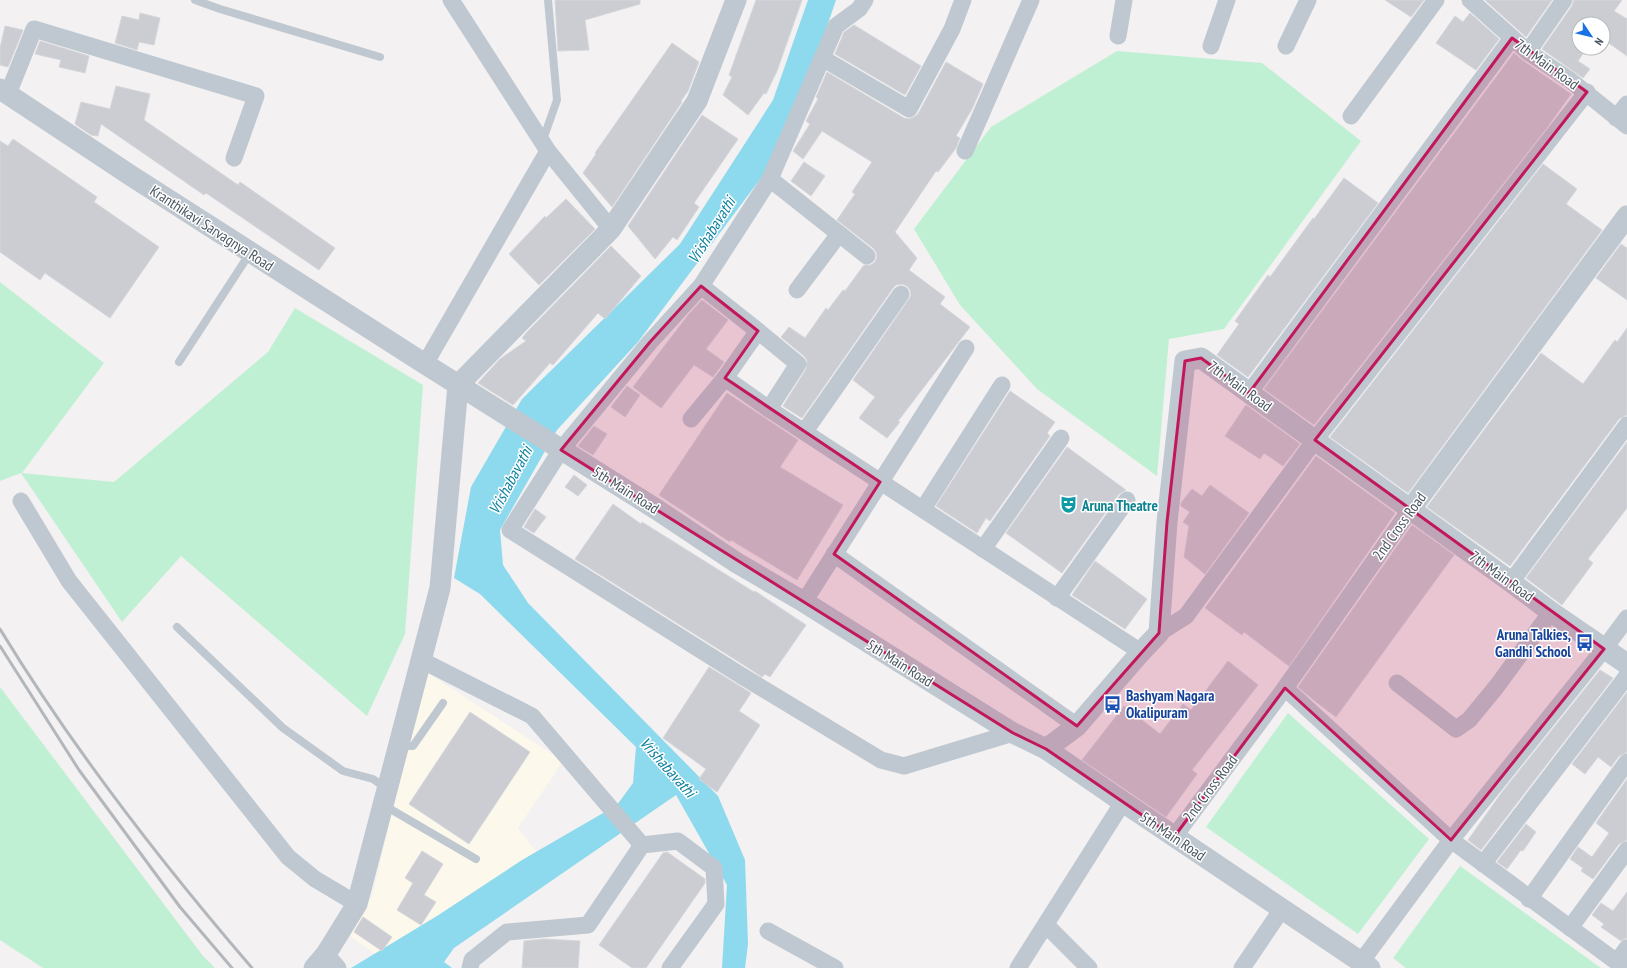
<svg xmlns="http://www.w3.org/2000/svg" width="1627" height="968" font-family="'PT Sans Narrow',sans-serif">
  <rect width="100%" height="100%" fill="#f3f1f1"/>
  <polygon fill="#fcf8ec" points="426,672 563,761 518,828 536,852 437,916 375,954 347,934 372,896"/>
  <g fill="#c0f0d3">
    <polygon points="1117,51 1262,63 1361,141 1224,329 1169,339 1157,476 1037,389 960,305 914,229 991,127"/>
    <polygon points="0,282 104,363 22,473 114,482 268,352 295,308 423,385 405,634 367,716 181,556 122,622 21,473 0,481"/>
    <polygon points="0,687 203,956 215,968 43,968 0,940"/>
    <polygon points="1288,713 1429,839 1358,934 1206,827"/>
    <polygon points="1460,866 1601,968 1406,968 1393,958"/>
  </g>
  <polygon fill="#8dd9ed" points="808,0 836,0 825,32 764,174 638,342 557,430 500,530 503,565 528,603 718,796 745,860 748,944 745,968 722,968 727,885 676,795 454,948 444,962 452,968 351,968 437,916 522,860 617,805 633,783 636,747 480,594 454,578 471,487 522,399 680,244 773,100"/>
  <g fill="#cbcdd3" stroke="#d5d7dc">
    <polygon points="555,0 640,0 640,4 585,20 589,50 558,51"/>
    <polygon points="756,0 802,0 777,71 766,94 764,93 748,115 723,95 732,77 729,75"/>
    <polygon points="1385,0 1424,0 1411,17"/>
    <polygon points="1485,0 1552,0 1526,37"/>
    <polygon points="1574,0 1622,0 1614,11 1627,19 1627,56 1603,39 1603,24 1579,24 1579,48 1587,48 1578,61 1590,69 1583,78 1542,49 1572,6"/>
    <polygon points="140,13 160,18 154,45 139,42 137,50 115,43 122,16 139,20"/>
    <polygon points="1470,13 1499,39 1476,70 1436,43 1455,16 1463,22"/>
    <polygon points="854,25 921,66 905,95 835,54 844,32"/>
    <polygon points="5,26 23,30 8,67 0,65 0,48"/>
    <polygon points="40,41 89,56 85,73 59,67 61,60 35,54"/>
    <polygon points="672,43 699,62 688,91 681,101 682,102 612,207 583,173 596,154 595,153"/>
    <polygon points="1514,53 1522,60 1571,94 1546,129 1314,425 1264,389"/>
    <polygon points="946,62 983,84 972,109 956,136 960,138 956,148 938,172 936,171 895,232 917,258 909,270 945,297 940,304 970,327 898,421 900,422 887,438 859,418 875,397 853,380 909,299 911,295 910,290 907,286 902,284 896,285 893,288 802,418 783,406 806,369 807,360 804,356 781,337 789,327 805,338 826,308 828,310 843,290 845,291 864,265 871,265 875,262 877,257 876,252 873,248 837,220 855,194 852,192 872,162 822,131 803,159 793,151 810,124 806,121 818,99 816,97 827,72 904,118 909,119 914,117 918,114"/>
    <polygon points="116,86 150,94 144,120 238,185 240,182 335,248 319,270 206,193 204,195 101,124 98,136 91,135 75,124 81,102 110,109"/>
    <polygon points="702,115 738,139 694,203 699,207 677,240 673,237 655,259 628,226"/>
    <polygon points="13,139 97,197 94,202 159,247 110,318 45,273 40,280 0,252 0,141 8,146"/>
    <polygon points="804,162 825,176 811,196 791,181"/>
    <polygon points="1543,164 1577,189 1566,204 1602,230 1408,493 1330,437"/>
    <polygon points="1344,178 1378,203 1248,377 1217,355 1239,324 1235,321 1268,275 1270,277 1313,218 1314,219"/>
    <polygon points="566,199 595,229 539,285 509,254 545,216 546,218"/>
    <polygon points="1621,244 1627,248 1627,300 1596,278"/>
    <polygon points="611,246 641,276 605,319 598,313 553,365 550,363 513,405 478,383 500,359 526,341 522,338 528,331"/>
    <polygon points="702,300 728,320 706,349 724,362 713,377 694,365 661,408 633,387 689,314"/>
    <polygon points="1627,328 1627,415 1619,419 1510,566 1427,507 1541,353 1583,384 1615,340 1617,342"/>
    <polygon points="627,386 640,395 625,417 611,407"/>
    <polygon points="1010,391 1055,422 1047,433 1050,436 990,521 986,518 977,533 936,506"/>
    <polygon points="727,393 798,440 780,467 843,505 797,580 731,540 730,542 659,495"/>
    <polygon points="1246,405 1300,444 1283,466 1264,453 1260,459 1225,436"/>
    <polygon points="594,426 607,434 593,455 578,446"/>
    <polygon points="1627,442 1627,508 1588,559 1593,563 1562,605 1526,578"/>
    <polygon points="1067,447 1126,490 1119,494 1062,573 1006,533"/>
    <polygon points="1316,456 1395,513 1289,666 1244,632 1242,635 1205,608"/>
    <polygon points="574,475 587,485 578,496 565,487"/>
    <polygon points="1210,485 1249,513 1205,574 1184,557 1189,526 1183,522 1190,512 1181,506 1181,503 1192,489 1202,496"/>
    <polygon points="613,504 641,524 642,522 754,592 755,591 806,625 770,677 765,674 762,677 747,667 575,559"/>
    <polygon points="535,509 546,517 534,533 524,527"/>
    <polygon points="1412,525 1454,555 1336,717 1316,702 1298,687"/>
    <polygon points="1095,561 1147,599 1125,629 1072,595"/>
    <polygon points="1228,661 1258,685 1192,770 1197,774 1166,817 1082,760 1124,706 1160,734 1183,704 1191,710"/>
    <polygon points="709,667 751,693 739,711 760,725 717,792 699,779 706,769 663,738"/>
    <polygon points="1600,670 1613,678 1481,850 1468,840 1502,792"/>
    <polygon points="1627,692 1627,752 1619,756 1611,767 1598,757 1585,774 1572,764"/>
    <polygon points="470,712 530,752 469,844 409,804"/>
    <polygon points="1627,779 1627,840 1619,844 1593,879 1581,871 1583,868 1570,859 1578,847 1592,857 1609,833 1596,823"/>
    <polygon points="1526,824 1536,832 1523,851 1521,850 1507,869 1497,862"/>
    <polygon points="422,851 443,864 424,895 436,902 421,925 397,910 413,883 405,878"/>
    <polygon points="667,852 705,879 705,883 646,968 632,968 599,945 663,853"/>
    <polygon points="1627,892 1627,938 1621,941 1601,927 1604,924 1592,915 1601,903 1613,911"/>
    <polygon points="363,917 392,937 382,951 354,932"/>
    <polygon points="544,939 580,941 578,968 522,968 524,941"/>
  </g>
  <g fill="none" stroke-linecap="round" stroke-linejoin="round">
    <g stroke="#bfc8d0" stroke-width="8">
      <polyline points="195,0 220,9 380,57"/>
      <polyline points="540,138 545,134 557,100 548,0"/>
      <polyline points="179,362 250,253"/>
      <polyline points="177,627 283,728 343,771 373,779 387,789"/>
      <polyline points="400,746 413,746 443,703"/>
      <polyline points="384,804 392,810 476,859"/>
    </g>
    <g stroke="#bfc8d0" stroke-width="17">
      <polyline points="451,0 548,151 611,229"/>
      <polyline points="865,0 859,9 836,26 770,179 701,286 650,342 561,450 510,530 742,676 881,760 904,766 1013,733"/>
      <polyline points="1470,0 1528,52 1570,80 1627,126"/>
      <polyline points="1118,36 1124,0"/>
      <polyline points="1211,46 1227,0"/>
      <polyline points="1286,46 1308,0"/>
      <polyline points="1528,52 1564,0"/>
      <polyline points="822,58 909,109 952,29 963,0"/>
      <polyline points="8,94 34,29 256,96 234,158"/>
      <polyline points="1351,116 1436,0"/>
      <polyline points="1616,118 1627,104"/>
      <polyline points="965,151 1031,0"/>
      <polyline points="770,179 867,256"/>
      <polyline points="797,290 839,234"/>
      <polyline points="758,331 798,364 769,409"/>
      <polyline points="425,364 548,151"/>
      <polyline points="725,378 769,409 1141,652"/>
      <polyline points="1249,393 1512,38"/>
      <polyline points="691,419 725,378 758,331 701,286"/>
      <polyline points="805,431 901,294"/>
      <polyline points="21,501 69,581 288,857 315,879 357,904"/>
      <polyline points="923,509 1002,385"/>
      <polyline points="983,549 1061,438"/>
      <polyline points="834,554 1077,726"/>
      <polyline points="1511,582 1627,425"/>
      <polyline points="1057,598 1127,500"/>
      <polyline points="804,602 966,348"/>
      <polyline points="1159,633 1186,616 1315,440 1587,92"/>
      <polyline points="421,660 532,716 642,845"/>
      <polyline points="1397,683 1456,729 1469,720 1497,686 1551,612"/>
      <polyline points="1285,688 1451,840 1625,968"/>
      <polyline points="1174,837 1285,688 1410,510"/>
      <polyline points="1483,864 1627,676"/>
      <polyline points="1529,899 1627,762"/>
      <polyline points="1046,925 1089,968"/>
      <polyline points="1570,928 1627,850"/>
      <polyline points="768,931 835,968"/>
      <polyline points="326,954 338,968"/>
      <polyline points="1361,962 1451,840 1604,649 1627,618"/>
      <polyline points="1617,962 1627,948"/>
      <polyline points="470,968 472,960 507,932 588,925 642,845 678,841 714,868 716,904 670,968"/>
      <polyline points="1018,968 1123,802"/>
      <polyline points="1242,968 1282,909"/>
    </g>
    <g stroke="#bfc8d0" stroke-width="21">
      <polyline points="0,89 133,177 425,364 656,509 737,563 804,602 1013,733 1046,749 1123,802 1370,968"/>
      <polyline points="1410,510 1627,216"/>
      <polyline points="1046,749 1077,726 1141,652 1159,633 1167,522 1185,361 1201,358 1511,582 1551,612 1627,664"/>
      <polyline points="314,968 326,954 357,904 440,588 458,385 611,229 697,101 736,0"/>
    </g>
    <g stroke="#b3b6bb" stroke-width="3">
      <path d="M0,629C73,749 160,861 252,968"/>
      <polyline points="0,646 79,770 180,907 232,968"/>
    </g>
  </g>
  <path fill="#c2185b" fill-opacity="0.2" stroke="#c2185b" stroke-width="3" stroke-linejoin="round" d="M1512,38L1587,92L1315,440L1604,649L1451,840L1285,688L1174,837L1046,749L1013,733L561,450L650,342L701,286L758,331L725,378L880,482L834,554L1077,726L1159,633L1167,522L1185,361L1201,358L1249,393Z"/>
  <defs>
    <symbol id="theatre-bare" viewBox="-9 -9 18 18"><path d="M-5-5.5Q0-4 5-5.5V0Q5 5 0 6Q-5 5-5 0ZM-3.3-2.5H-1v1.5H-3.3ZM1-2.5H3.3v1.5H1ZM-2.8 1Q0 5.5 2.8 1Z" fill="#0f9aa8" stroke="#fff" stroke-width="2.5" paint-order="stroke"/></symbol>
    <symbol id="bus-bare" viewBox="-9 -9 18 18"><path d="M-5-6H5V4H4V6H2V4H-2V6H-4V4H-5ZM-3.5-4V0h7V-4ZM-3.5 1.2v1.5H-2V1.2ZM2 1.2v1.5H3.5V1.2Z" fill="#1a4fb4" stroke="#fff" stroke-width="2.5" paint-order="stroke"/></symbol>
  </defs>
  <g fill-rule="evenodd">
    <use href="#theatre-bare" x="1056" y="492" width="25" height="25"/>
    <use href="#bus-bare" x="1572" y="630" width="25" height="25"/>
    <use href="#bus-bare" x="1100" y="692" width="25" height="25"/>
  </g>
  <g text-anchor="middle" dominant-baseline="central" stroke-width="3" stroke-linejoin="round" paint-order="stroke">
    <g font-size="15" fill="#48545f" stroke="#fff">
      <text transform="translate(1547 64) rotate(36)">7th Main Road</text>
      <text transform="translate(212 228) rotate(33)">Kranthikavi Sarvagnya Road</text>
      <text transform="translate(1240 386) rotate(36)">7th Main Road</text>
      <text transform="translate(626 490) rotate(32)">5th Main Road</text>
      <text transform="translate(1399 526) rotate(-54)">2nd Cross Road</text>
      <text transform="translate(1502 576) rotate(36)">7th Main Road</text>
      <text transform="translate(900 663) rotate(32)">5th Main Road</text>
      <text transform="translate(1210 788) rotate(-53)">2nd Cross Road</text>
      <text transform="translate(1173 836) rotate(34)">5th Main Road</text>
    </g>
    <g font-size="15" font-weight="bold" fill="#0d838f" stroke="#fff" text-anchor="start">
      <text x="1082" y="505">Aruna Theatre</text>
    </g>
    <g font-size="15" font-weight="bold" fill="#164399" stroke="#fff" text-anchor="end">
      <text x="1571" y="634">Aruna Talkies,<tspan x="1571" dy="17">Gandhi School</tspan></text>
      <text x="1126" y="695" text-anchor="start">Bashyam Nagara<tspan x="1126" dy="17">Okalipuram</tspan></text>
    </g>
    <g font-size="16" font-style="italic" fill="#0c809f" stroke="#fff">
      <text transform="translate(711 230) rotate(-58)">Vrishabavathi</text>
      <text transform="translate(510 480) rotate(-62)">Vrishabavathi</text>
      <text transform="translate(668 767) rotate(48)">Vrishabavathi</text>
    </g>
  </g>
  <g transform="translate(1591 36) rotate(125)"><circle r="19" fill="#ffffff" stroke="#b6bbbf"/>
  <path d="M0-3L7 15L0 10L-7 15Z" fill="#1872e6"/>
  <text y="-6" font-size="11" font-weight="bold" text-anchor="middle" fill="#48545f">N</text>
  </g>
</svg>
